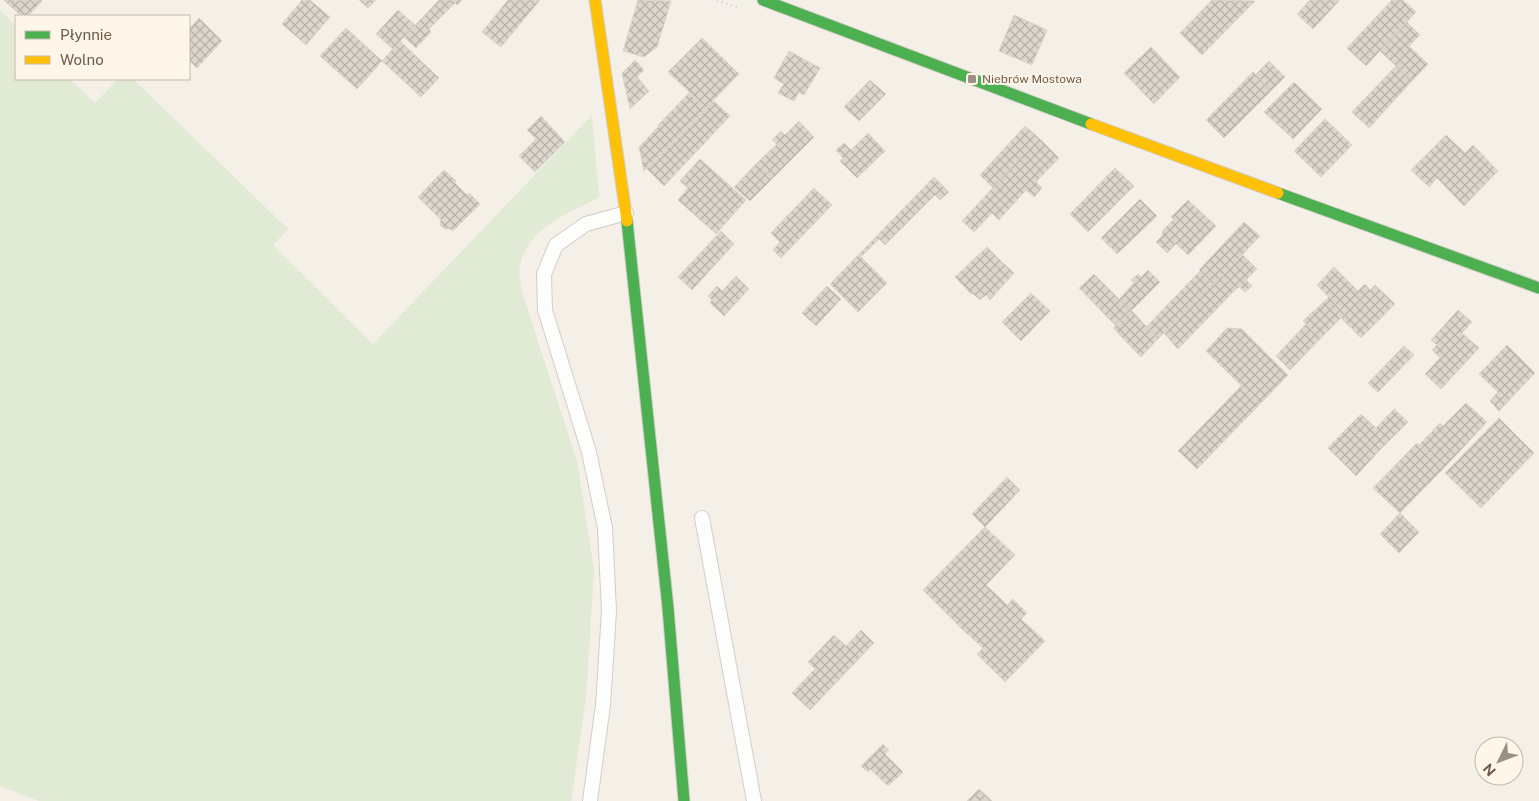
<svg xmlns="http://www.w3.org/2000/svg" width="1539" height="801" font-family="'Public Sans',sans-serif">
  <defs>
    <pattern id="building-cross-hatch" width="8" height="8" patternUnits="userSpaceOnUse" patternTransform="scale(1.25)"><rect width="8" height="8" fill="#ddd6ce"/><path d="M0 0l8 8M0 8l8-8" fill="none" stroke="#b7b1a9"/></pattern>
  </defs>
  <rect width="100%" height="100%" fill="#f4f0e8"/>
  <path fill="#e0ead4" d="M0,10L16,26V79H70L95,103L118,79H133L288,229L273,245L373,344L592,115L599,196L596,199C565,215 529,228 520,265C518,273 521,284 522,292L577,461L594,569L586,698L571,801H39L0,786Z"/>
  <g fill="url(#building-cross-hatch)" stroke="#dcd4cb">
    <polygon points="4,0 41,0 42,1 28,16 21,16"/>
    <polygon points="302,0 310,0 330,17 306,45 282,24"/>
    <polygon points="359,0 376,0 368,8"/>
    <polygon points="439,0 462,0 457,5 455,3 429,29 431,32 416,48 404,37"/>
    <polygon points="508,0 540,0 501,47 482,32"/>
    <polygon points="638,0 671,1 657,47 644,57 623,51"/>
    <polygon points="1212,0 1255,1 1202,55 1180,33"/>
    <polygon points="1310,0 1338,0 1339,1 1313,29 1297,14"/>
    <polygon points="1392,0 1403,0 1416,12 1366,66 1347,48"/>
    <polygon points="398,10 415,25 393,49 376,34"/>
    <polygon points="1014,15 1047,30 1032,65 999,51"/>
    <polygon points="199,18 222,41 197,68 189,60 189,29"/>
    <polygon points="1407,22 1420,35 1409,46 1428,64 1412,81 1380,51"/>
    <polygon points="346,28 382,61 357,89 320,56"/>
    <polygon points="702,38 739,74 706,108 668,72"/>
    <polygon points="400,41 439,78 421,97 382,61"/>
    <polygon points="1151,47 1180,77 1154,104 1124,73"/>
    <polygon points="789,51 820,68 804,95 799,92 794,101 778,93 784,84 774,78"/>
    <polygon points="635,60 644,70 637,77 649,91 630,109 622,73"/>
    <polygon points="1269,61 1285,77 1271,91 1255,75"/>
    <polygon points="1396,66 1412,81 1369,128 1352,112"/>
    <polygon points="1253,72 1271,91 1224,138 1206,120"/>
    <polygon points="870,80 886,94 859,121 844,107"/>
    <polygon points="1294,82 1322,109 1293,139 1264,112"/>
    <polygon points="689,93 706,108 644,171 639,147 659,126 658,125"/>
    <polygon points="714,101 730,116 664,186 647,169"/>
    <polygon points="541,116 565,142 535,172 519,156 536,139 527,130"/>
    <polygon points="1325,119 1352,145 1321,177 1294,151"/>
    <polygon points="799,121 814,137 773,178 757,163 777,144 772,140 781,131 785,135"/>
    <polygon points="1025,126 1039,138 993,188 980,175"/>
    <polygon points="868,133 885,151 857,178 840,161 843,158 836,150 844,143 851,150"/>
    <polygon points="1446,135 1465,153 1473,145 1498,171 1464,206 1437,178 1429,187 1411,170"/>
    <polygon points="1039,138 1059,158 1036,182 1042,188 1034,197 1026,190 999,220 992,213 974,232 962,221"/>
    <polygon points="700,159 746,200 716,234 678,200 688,188 680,181"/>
    <polygon points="757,163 773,178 750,201 734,187"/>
    <polygon points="1115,168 1134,186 1088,232 1070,214"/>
    <polygon points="444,170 456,181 454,182 467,195 469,193 480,204 453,231 450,229 445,229 440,225 441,220 418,197"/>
    <polygon points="934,177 949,192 940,200 935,195 885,245 879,239 861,257 887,283 858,312 830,284"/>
    <polygon points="814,188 832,205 781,258 773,250 780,242 771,233"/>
    <polygon points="1140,199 1157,216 1117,254 1101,238"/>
    <polygon points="1188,200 1216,226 1188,255 1176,244 1167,253 1156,242 1162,236 1163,230 1174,219 1171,217"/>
    <polygon points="1244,222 1260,236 1214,285 1199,270"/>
    <polygon points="721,231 734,244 692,290 678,277"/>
    <polygon points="987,247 1002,262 971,294 955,277"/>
    <polygon points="1243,255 1257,269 1246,280 1252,286 1245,292 1239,287 1236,289 1222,276"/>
    <polygon points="1002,262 1014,273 990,300 986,295 980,300 972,293"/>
    <polygon points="1334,267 1358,291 1365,284 1370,290 1375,285 1395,304 1361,338 1341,318 1345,314 1317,285"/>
    <polygon points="1148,270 1160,282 1131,311 1119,299 1134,283 1131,280 1138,274 1141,277"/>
    <polygon points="1200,271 1212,283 1158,339 1147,326"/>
    <polygon points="1094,274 1131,311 1115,325 1079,288"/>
    <polygon points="736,276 749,289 724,316 710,303 712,300 708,296 717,286 722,291"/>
    <polygon points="1222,276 1236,289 1178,349 1164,333 1212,283 1214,285"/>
    <polygon points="827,286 841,299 816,326 802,313"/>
    <polygon points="1031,293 1050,311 1021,341 1002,322"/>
    <polygon points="1329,297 1345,314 1321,338 1303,321"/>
    <polygon points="1131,310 1158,339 1141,357 1113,328"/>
    <polygon points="1458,310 1472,322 1462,333 1479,348 1441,389 1425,374 1440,358 1432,350 1437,345 1431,340"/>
    <polygon points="1306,324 1321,338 1290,370 1276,356"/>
    <polygon points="1227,328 1242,329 1288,375 1260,404 1206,351"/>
    <polygon points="1507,345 1535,373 1499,411 1490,401 1498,392 1479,374"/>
    <polygon points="1404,346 1414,355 1378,392 1368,383"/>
    <polygon points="1241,386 1260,404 1197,469 1178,451"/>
    <polygon points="1466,403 1487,422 1444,468 1419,445 1440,423 1443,426"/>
    <polygon points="1394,409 1408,422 1378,452 1350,425 1361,414 1376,428"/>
    <polygon points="1499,418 1534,453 1481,508 1445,473"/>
    <polygon points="1350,425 1378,452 1356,476 1328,448"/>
    <polygon points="1417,443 1444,468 1400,513 1373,488"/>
    <polygon points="1007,477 1020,490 985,527 972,514"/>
    <polygon points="1400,513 1419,532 1399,553 1380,534"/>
    <polygon points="985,527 1015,555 986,585 997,595 963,630 923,590"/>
    <polygon points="997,595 1007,605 1013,599 1027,613 1021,619 1045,641 1005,682 977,654 983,648 963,630"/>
    <polygon points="861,630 874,643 810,710 792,693 815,669 808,662 834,635 846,646"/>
    <polygon points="883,744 889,750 885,754 903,772 888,786 870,769 868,772 861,766"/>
    <polygon points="979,789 992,801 967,801"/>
  </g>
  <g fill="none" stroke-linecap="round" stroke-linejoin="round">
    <defs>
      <g id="lane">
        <polyline points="702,518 754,801"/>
        <polyline points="590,801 603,705 609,611 605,528 589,452 545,310 544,274 556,245 586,224 626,213"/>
      </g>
      <g id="fast">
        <polyline points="763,0 1091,124"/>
        <polyline points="1278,193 1539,288"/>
        <polyline points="627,221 668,608 684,801"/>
      </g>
      <g id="slow">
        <polyline points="595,0 627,221"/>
        <polyline points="1091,124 1278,193"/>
      </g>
    </defs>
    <use href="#lane" stroke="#d3cdc6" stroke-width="16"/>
    <use href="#fast" stroke="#d2ccc4" stroke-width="13"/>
    <use href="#slow" stroke="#d2ccc4" stroke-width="13"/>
    <polyline stroke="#d5d0ca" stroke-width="3" stroke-dasharray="1 4" stroke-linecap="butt" points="717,0 738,8"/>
    <use href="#lane" stroke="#fdfdfc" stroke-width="14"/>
    <use href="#fast" stroke="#4caf50" stroke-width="11"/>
    <use href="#slow" stroke="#ffc107" stroke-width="11"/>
  </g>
  <rect fill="#9d8f83" stroke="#fdf6e9" stroke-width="2" x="967" y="74" width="10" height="10" rx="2.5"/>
  <g text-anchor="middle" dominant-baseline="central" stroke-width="4" stroke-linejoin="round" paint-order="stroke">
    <g font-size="12" fill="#6e5b4c" stroke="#fdf6e9" text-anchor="start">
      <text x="982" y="79">Niebrów Mostowa</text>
    </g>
  </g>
  <rect x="15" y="15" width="175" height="65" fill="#fdf6e9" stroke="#c4b8aa"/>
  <rect x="25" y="31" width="25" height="8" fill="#4caf50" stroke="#c4b8aa"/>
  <text x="60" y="40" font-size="15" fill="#6e5b4c">Płynnie</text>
  <rect x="25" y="56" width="25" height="8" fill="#ffc107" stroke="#c4b8aa"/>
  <text x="60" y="65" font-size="15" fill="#6e5b4c">Wolno</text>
  <g transform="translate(1499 761) rotate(228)"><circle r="24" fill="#fdf6e9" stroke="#c4b8aa"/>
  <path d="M0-4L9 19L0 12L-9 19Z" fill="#9d8f83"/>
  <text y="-8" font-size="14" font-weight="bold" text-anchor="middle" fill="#6e5b4c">N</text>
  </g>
</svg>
